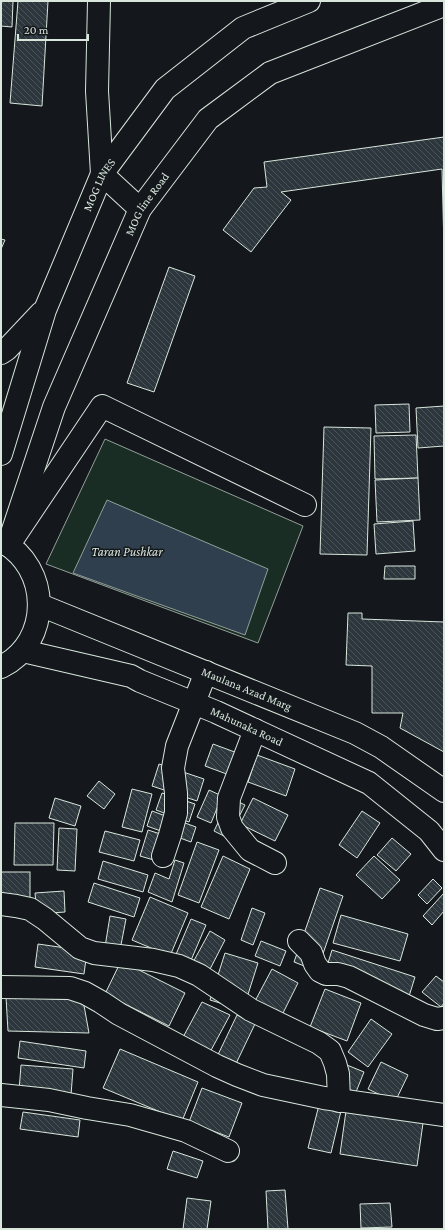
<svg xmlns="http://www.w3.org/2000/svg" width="445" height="1230" font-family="'Crimson Pro',serif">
  <defs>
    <pattern id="building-back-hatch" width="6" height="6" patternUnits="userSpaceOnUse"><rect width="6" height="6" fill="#2c363c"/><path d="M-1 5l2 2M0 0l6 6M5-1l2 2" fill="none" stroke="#4a5358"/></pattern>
  </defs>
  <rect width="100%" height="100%" fill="#14181c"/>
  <polygon fill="#1a2d24" stroke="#939e99" points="105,439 303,526 258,643 46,564"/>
  <polygon fill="#2f3f4d" stroke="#939e99" points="107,500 268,569 245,635 73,573"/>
  <g fill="url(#building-back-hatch)" stroke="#d8e6dc">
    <polygon points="1,1 13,1 12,27 1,26"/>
    <polygon points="18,1 48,1 42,106 10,103"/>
    <polygon points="444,137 444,248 442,169 281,192 291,200 251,252 223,230 254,188 267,187 264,162"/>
    <polygon points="1,239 5,240 1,249"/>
    <polygon points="169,267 195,276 154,392 127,383"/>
    <polygon points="409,404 410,432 376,433 375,405"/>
    <polygon points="444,406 444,446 418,448 416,408"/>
    <polygon points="324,427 371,428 367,555 320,554"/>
    <polygon points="416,435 418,478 375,479 374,436"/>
    <polygon points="418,478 420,520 377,522 375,480"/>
    <polygon points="413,521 415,551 376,554 374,524"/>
    <polygon points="385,566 415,566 415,579 384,579"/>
    <polygon points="348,613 362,613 362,619 444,622 444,752 400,728 403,713 372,713 372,666 346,665"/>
    <polygon points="213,744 240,754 232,776 205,766"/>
    <polygon points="257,755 295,769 286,796 248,782"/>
    <polygon points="159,764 204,779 197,801 152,786"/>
    <polygon points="99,781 115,794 104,809 87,796"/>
    <polygon points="132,789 152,794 142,832 122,827"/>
    <polygon points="209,790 222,796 211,823 197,817"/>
    <polygon points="162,793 195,804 189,822 156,810"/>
    <polygon points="55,798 81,806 75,826 49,818"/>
    <polygon points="230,798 245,805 228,838 214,831"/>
    <polygon points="253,798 288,815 275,841 240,824"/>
    <polygon points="152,811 196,827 191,842 147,826"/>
    <polygon points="362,811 380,823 357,858 339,845"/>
    <polygon points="15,823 54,823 53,865 14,865"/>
    <polygon points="59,828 77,829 75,871 57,870"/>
    <polygon points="148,830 179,840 171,865 140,856"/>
    <polygon points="105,831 140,840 134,861 99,852"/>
    <polygon points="392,838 411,854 396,871 377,855"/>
    <polygon points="197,842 219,850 199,903 178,895"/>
    <polygon points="223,856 250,869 229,919 201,907"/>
    <polygon points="374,856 400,880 382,899 356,875"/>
    <polygon points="175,860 184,863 172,902 148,892 155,873 169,879"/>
    <polygon points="103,861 148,875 143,892 98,879"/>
    <rect x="1" y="872" width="29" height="37"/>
    <polygon points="433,879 442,888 427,904 418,895"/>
    <polygon points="94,883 140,898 134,917 88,902"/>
    <polygon points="320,888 343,896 317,971 294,962"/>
    <polygon points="64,891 65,912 37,914 35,893"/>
    <polygon points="444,893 444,911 432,925 423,916"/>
    <polygon points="150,897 188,913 170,956 132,940"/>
    <polygon points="252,908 265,913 253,945 241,940"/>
    <polygon points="341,915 408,934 400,961 333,943"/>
    <polygon points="110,916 126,919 120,950 105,947"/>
    <polygon points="191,919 206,925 189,965 174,959"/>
    <polygon points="210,931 225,940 207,975 191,966"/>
    <polygon points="261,941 286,951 280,966 255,956"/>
    <polygon points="38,944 87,951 84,974 35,967"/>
    <polygon points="332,950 415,977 406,1006 323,979"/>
    <polygon points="225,953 258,963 243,1010 210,1000"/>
    <polygon points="121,961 185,993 169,1026 105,994"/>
    <polygon points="272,969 298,983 282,1015 255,1001"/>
    <polygon points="436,976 444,982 444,1003 441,1007 422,992"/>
    <polygon points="325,989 361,1003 347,1041 310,1027"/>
    <polygon points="6,997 83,1000 89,1033 8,1031"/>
    <polygon points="202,1002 230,1015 209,1054 182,1039"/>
    <polygon points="237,1015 255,1024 231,1074 213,1065"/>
    <polygon points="371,1019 392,1034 368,1067 348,1052"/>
    <polygon points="20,1041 86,1051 84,1068 18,1058"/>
    <polygon points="120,1049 198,1082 182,1121 103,1088"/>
    <polygon points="381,1062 408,1075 395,1102 368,1089"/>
    <polygon points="342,1063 364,1072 352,1102"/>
    <polygon points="21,1065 73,1069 71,1095 19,1091"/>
    <polygon points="202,1088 242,1103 229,1137 189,1122"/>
    <polygon points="319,1105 341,1111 331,1153 308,1148"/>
    <polygon points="346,1111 423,1123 417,1166 340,1154"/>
    <polygon points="23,1112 80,1120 78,1137 20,1129"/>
    <polygon points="173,1151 203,1161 197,1178 167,1169"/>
    <polygon points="285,1190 288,1229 268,1229 266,1191"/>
    <polygon points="187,1198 211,1201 207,1229 183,1229"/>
    <polygon points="390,1203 392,1227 361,1228 360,1204"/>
  </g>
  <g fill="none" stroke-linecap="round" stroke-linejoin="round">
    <defs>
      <g id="minor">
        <polyline points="99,1 97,91 102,174 140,209"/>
        <polyline points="14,537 102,406 305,505"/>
        <polyline points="255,730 229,798 228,817 232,828 250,850 275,863"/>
        <polyline points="163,856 170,835 176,813 176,793 173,768 177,746 206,672"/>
        <polyline points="1,904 16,906 30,909 45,919 80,948 94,953 153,960 179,966 199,975 251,1010 319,1043 330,1051 335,1063 338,1074 339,1101"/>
        <polyline points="299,941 311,953 315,964 320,971 326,974 338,974 349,977 424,1015 437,1019 444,1018"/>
        <polyline points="1,987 70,988 85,993 101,1002 119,1014 217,1066 237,1075 263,1085 324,1098 444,1115"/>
        <polyline points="1,1095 49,1100 87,1108 130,1115 186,1131 228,1151"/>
      </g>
      <g id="major">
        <polyline points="1,353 7,349 41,313"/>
        <path id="s1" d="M1,454L45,310L102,174L165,89L243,28L309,1"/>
        <path d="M1,541C51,567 52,642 1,667"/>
        <path id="s2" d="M8,545L54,407L140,209L208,119L270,73L444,5"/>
        <path id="s3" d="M40,605L355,733L381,747L444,791"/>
        <path id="s4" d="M23,651L131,676L140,681L216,712L369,783L429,831L444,850"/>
      </g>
    </defs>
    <use href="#minor" stroke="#d8e6dc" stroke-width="24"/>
    <use href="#major" stroke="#d8e6dc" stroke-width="24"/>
    <use href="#minor" stroke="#14181c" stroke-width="22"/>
    <use href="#major" stroke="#14181c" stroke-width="22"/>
  </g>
  <g text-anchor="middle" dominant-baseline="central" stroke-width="3" stroke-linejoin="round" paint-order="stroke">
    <g font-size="12" fill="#d8e6dc" stroke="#14181c">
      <text stroke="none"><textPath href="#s1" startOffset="287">MOG LINES</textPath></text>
      <text stroke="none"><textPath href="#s2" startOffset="369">MOG line Road</textPath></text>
      <text stroke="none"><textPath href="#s3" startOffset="223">Maulana Azad Marg</textPath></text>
      <text stroke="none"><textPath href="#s4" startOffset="237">Mahunaka Road</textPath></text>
    </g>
    <g font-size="13" font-style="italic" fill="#d8e6dc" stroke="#14181c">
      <text x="127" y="551">Taran Pushkar</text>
    </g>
  </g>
  <rect width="445" height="1230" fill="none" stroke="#d8e6dc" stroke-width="4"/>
  <path d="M18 34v6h70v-6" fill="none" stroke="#d8e6dc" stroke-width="2"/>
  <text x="24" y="34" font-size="12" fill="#d8e6dc" stroke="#14181c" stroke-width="3" paint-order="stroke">20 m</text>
</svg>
